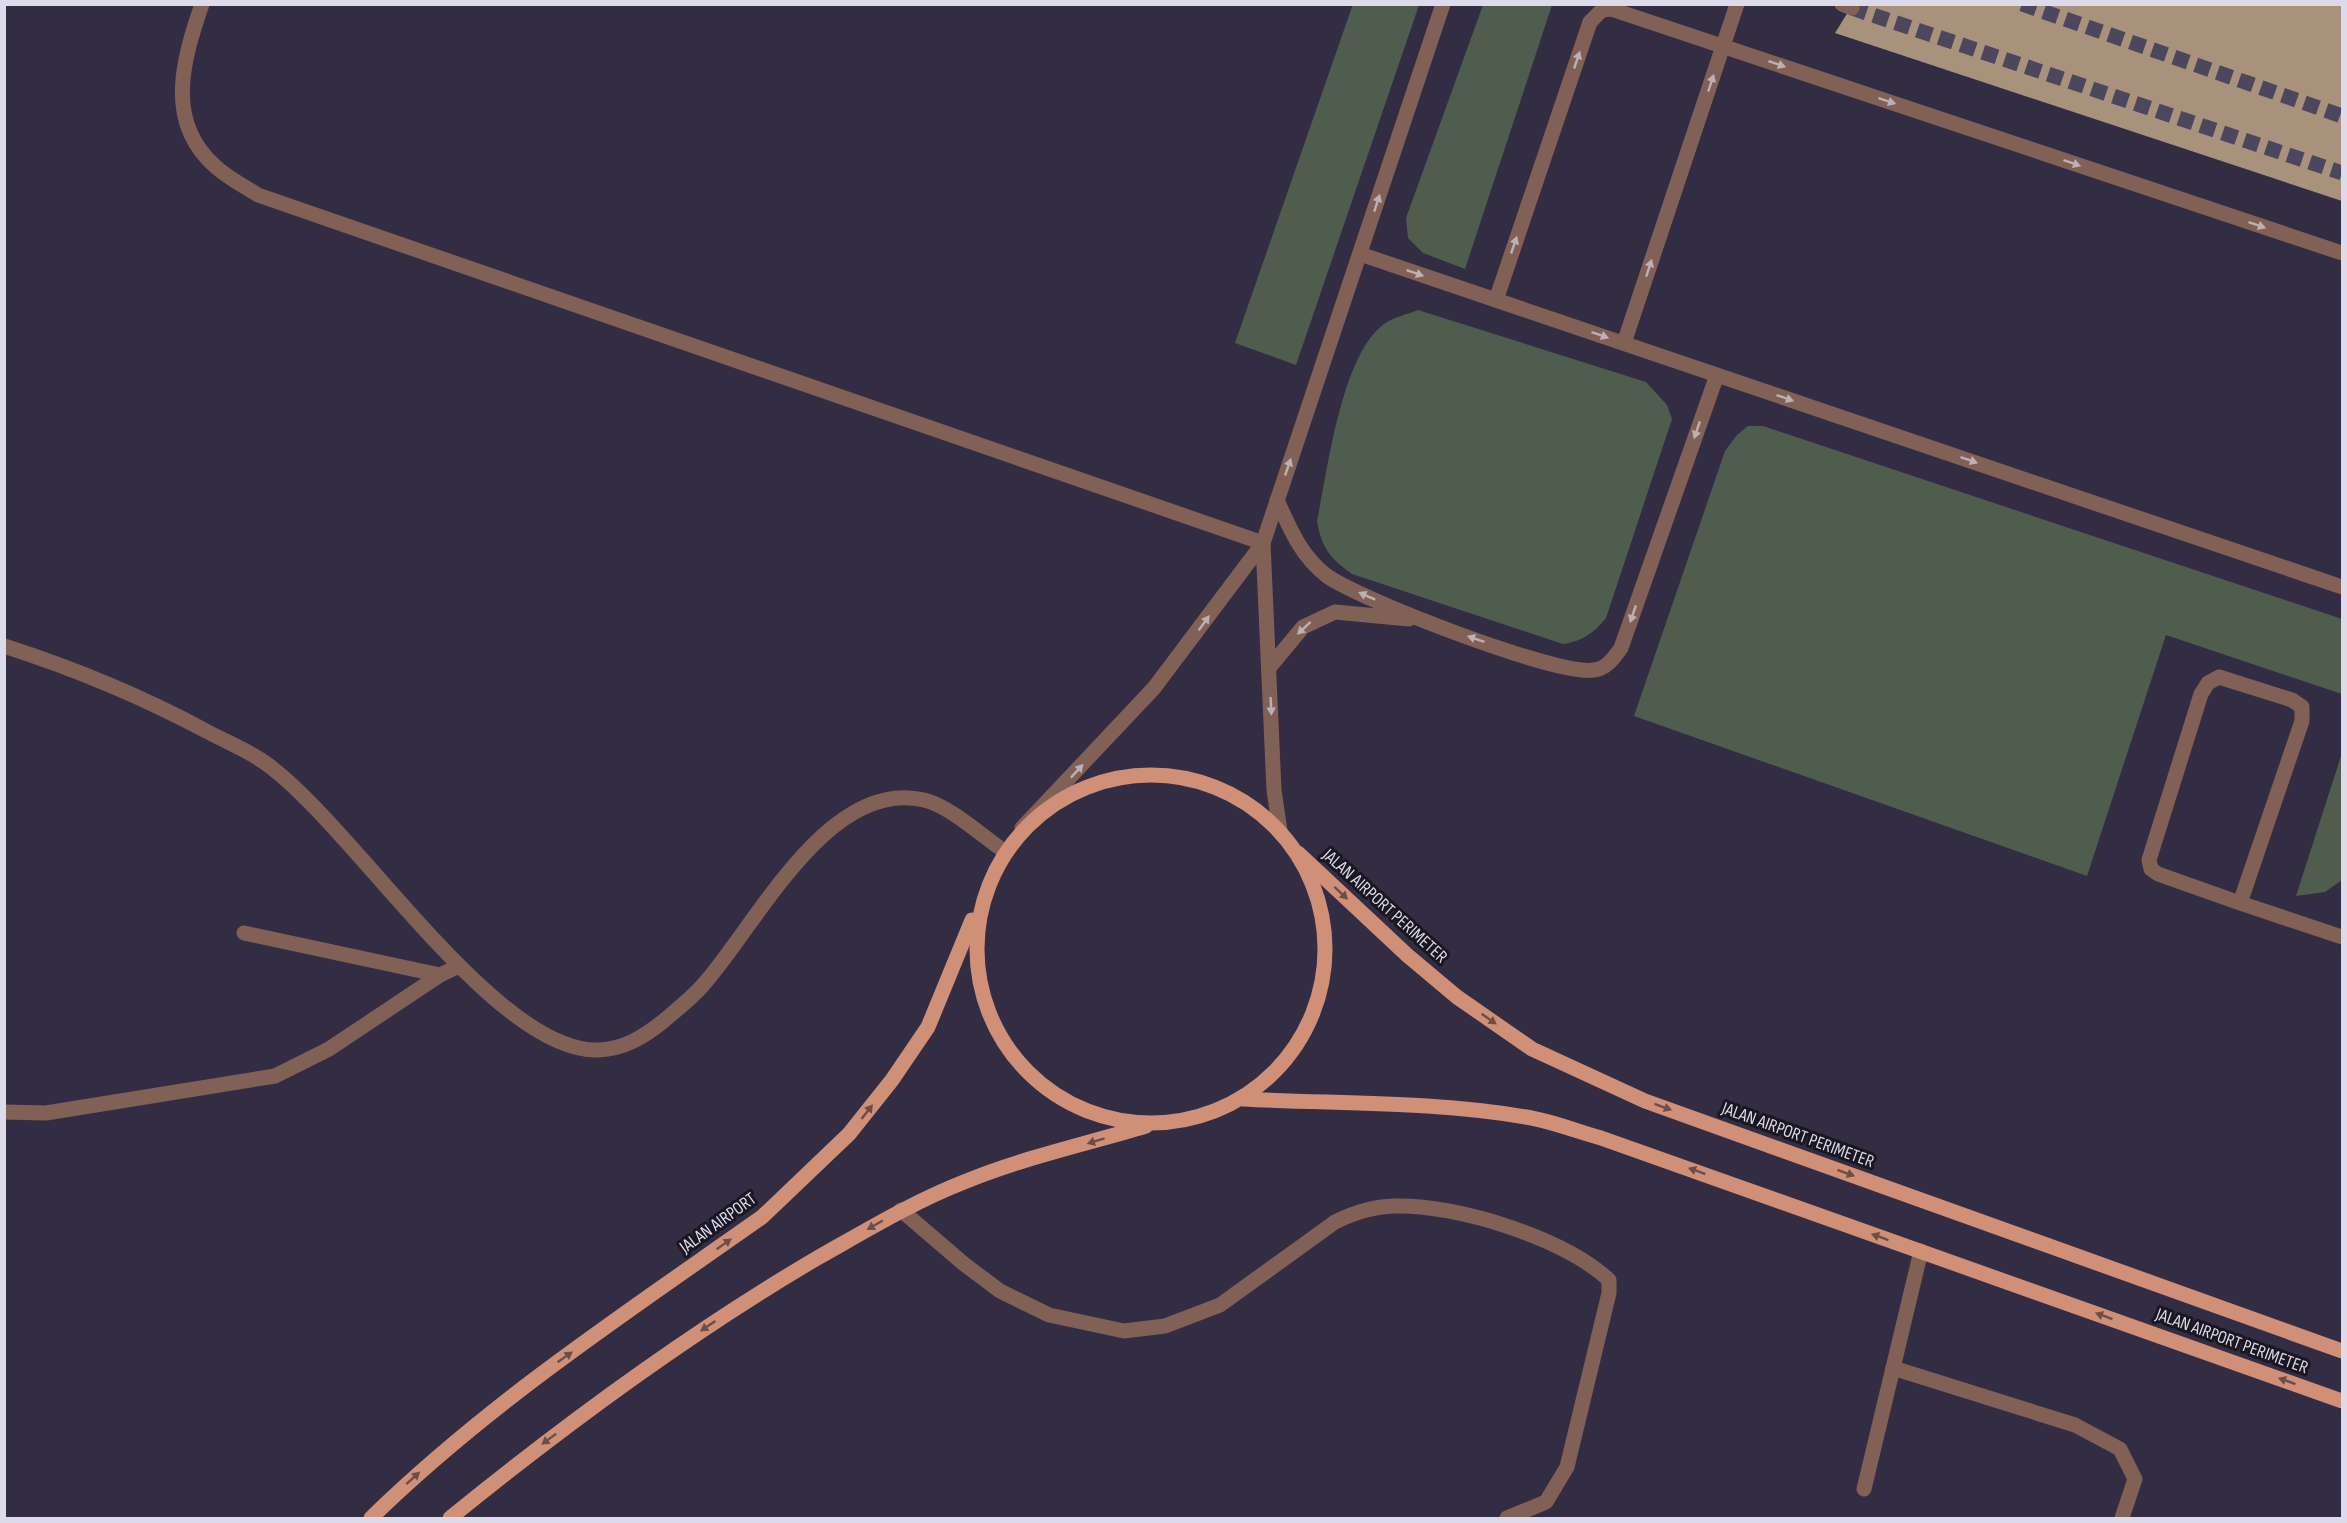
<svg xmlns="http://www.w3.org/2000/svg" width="2347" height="1523" font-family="'Sofia Sans Condensed',sans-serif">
  <rect width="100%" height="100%" fill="#332d44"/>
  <g fill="#4f5d4f">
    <polygon points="1353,4 1419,5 1296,365 1235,343"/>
    <polygon points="1483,5 1552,5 1465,269 1423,253 1408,238 1406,218"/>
    <path d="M1418,310L1646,382L1667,405L1672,419L1606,618C1593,634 1582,641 1563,644L1352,574C1330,558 1322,549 1317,521C1328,469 1341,356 1384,324C1394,317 1408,314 1418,310Z"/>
    <polygon points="1748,426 1763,426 2342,619 2342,694 2166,635 2087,876 1634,716 1725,451 1737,435"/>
    <polygon points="2342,753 2342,880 2325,892 2296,896"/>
  </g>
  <polygon fill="#a9927c" points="1853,4 2342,4 2342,201 1835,33"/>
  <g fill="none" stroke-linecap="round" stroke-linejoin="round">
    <g stroke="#4c475d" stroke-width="15" stroke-dasharray="15 8" stroke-linecap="butt">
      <polyline points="2022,4 2342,116"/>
      <polyline points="1852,8 2342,173"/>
    </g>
    <g stroke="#816155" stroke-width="15">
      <path d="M202,4C183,60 164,122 216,167C228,178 244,186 258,195L1263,543"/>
      <polyline points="1842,4 1852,8"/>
      <polyline points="1360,254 2342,587"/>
      <polyline points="1496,300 1590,22 1602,10 1611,9 2342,253"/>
      <polyline points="1624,343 1737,4"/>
      <path d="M1277,500C1290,529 1301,556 1327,576C1361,600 1557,676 1594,670C1606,669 1614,658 1621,648L1717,375"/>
      <polyline points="1263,543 1274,790 1280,831"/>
      <path d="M4,646C76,669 143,697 208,732C227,742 247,750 264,762C351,822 495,1054 599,1050C623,1049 642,1038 661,1023C675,1011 691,999 703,985C756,926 828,777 924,800C950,806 982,836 1004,851"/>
      <polyline points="1269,668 1303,627 1335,612 1409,619"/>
      <polygon points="2219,677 2292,700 2302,707 2302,721 2240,903 2158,874 2151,869 2149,860 2201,694 2208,683"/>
      <polyline points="1022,828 1154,688 1263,543 1443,4"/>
      <polyline points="2240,903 2342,937"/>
      <polyline points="244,933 440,975"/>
      <polyline points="4,1112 46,1113 275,1076 329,1049 440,975 459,966"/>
      <path d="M901,1210L964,1264L1000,1291L1049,1315L1124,1331L1165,1326L1220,1305L1335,1222C1353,1213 1376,1206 1397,1206C1458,1205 1564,1238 1609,1280V1293L1567,1467L1546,1502L1507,1518"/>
      <polyline points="1893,1368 2075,1425 2120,1449 2135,1479 2122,1518"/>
      <polyline points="1864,1489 1921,1251"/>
    </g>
    <g stroke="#d08f77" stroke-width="15">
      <circle cx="1151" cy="949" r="174"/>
      <polyline points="1298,853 1407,955 1457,997 1532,1049 1645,1101 2342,1351"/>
      <path d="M1243,1099C1338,1104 1433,1101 1526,1117C1551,1121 1576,1131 1601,1138L2342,1401"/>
      <path d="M371,1518C490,1402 626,1313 762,1217L849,1134L892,1080L928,1027L972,920"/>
      <path d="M450,1518C567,1423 689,1333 819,1257C867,1230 913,1202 964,1182C1022,1158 1086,1144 1146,1126"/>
    </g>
  </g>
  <defs><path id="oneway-solid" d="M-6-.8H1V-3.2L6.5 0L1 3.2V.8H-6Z" transform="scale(1.5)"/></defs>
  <g fill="#bdb0b5">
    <use href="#oneway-solid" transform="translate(1577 60) rotate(-71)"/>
    <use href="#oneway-solid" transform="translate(1777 64) rotate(19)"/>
    <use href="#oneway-solid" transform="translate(1711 83) rotate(-72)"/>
    <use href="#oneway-solid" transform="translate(1887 101) rotate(18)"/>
    <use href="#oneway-solid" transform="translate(2072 163) rotate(19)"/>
    <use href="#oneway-solid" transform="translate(1377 203) rotate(-72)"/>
    <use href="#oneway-solid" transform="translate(2257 225) rotate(19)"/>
    <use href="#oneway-solid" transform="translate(1514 245) rotate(-71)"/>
    <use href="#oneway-solid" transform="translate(1649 268) rotate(-72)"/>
    <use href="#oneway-solid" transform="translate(1415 273) rotate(19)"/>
    <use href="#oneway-solid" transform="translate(1600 335) rotate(19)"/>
    <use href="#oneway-solid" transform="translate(1785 398) rotate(19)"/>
    <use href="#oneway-solid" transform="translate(1697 430) rotate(109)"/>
    <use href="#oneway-solid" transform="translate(1969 460) rotate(19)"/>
    <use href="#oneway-solid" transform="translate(1288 467) rotate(-71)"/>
    <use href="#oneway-solid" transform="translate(1367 596) rotate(-156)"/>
    <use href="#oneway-solid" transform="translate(1633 614) rotate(109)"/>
    <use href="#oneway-solid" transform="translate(1204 623) rotate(-54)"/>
    <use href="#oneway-solid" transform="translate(1304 628) rotate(137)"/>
    <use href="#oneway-solid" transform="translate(1476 639) rotate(-161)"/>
    <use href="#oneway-solid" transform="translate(1271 706) rotate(87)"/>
    <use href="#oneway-solid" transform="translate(1077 771) rotate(-47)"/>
  </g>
  <g fill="#6c4d48">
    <use href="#oneway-solid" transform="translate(1341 893) rotate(43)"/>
    <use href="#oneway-solid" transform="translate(1489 1019) rotate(35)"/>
    <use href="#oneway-solid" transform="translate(1663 1107) rotate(20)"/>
    <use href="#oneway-solid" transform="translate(867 1112) rotate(-52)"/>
    <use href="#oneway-solid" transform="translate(1096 1141) rotate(163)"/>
    <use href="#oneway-solid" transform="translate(1697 1171) rotate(-160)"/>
    <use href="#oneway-solid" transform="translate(1846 1173) rotate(20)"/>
    <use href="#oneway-solid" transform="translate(875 1225) rotate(150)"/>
    <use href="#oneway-solid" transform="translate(1880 1237) rotate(-160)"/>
    <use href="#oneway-solid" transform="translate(724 1244) rotate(-35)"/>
    <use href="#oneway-solid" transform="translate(2104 1316) rotate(-160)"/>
    <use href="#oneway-solid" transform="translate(708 1326) rotate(146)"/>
    <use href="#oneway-solid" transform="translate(565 1357) rotate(-35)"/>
    <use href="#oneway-solid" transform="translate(2287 1381) rotate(-160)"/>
    <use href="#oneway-solid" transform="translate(549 1439) rotate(143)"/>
    <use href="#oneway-solid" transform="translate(413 1478) rotate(-42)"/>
  </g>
  <g text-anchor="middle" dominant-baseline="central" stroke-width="6" stroke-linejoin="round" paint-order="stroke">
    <g font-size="18" fill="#dddae9" stroke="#1a1722">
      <text transform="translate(1385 906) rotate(42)">JALAN AIRPORT PERIMETER</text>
      <text transform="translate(1798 1135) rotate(20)">JALAN AIRPORT PERIMETER</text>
      <text transform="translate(718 1223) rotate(-36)">JALAN AIRPORT</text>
      <text transform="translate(2232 1341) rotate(20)">JALAN AIRPORT PERIMETER</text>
    </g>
  </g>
  <rect width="2347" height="1523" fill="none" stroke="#dddae9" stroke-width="12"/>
</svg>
